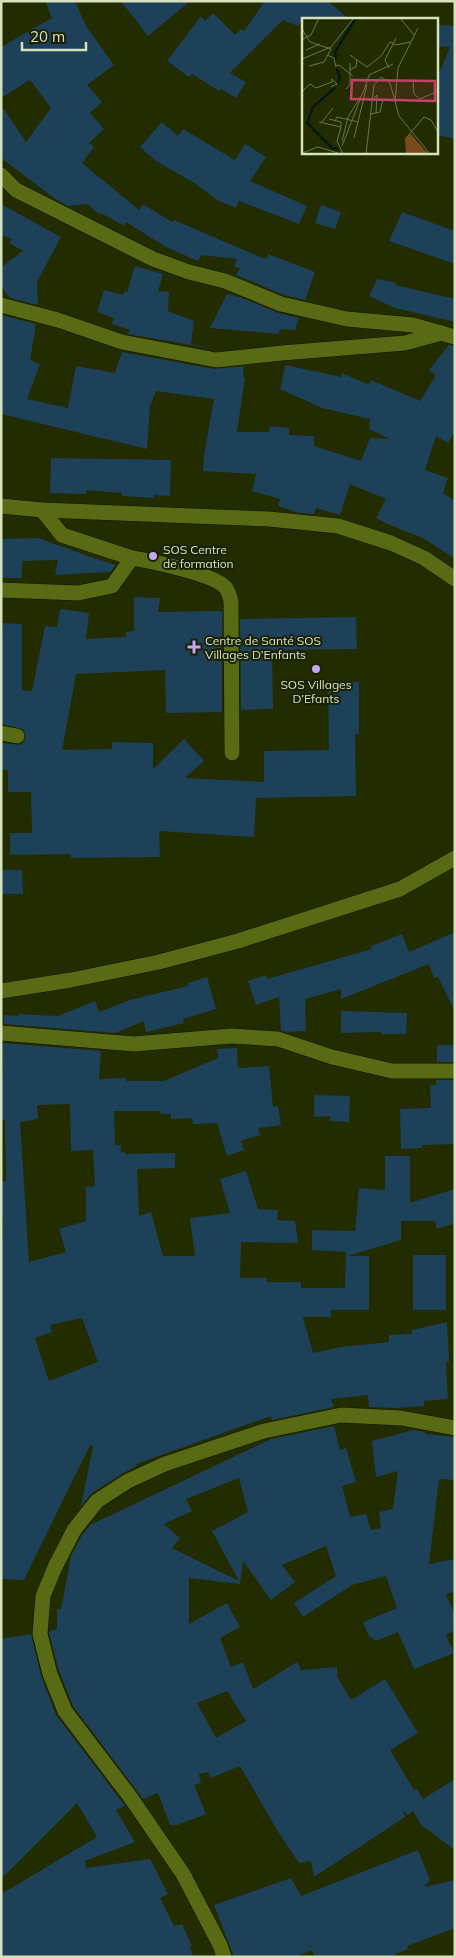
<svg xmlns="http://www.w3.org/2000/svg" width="456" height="1958" font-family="Mulish,sans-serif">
  <rect width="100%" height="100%" fill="#232c00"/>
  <g fill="#1c4159" fill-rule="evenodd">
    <polygon points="45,1 75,1 86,26 114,65 87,85 102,102 90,113 104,129 89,143 94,147 82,163 139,210 143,204 172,222 174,220 260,257 267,259 268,254 315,272 305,300 284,295 236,275 240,268 234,267 237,259 201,255 198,261 166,247 126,222 124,226 101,213 100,215 87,204 68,206 57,200 1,158 1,105 26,142 51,108 30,80 1,98 1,47 52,18"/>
    <polygon points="121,1 190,1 148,36"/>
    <polygon points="265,1 328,1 349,19 303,19 298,26 283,20 230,73 246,82 236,98 221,89 219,91 192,74 189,77 167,61 201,16 205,21 213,13 235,35 241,29 244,31"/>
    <polygon points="439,25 455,26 455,139 437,135 437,78 450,47 437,46"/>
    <polygon points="162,122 178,136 183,129 235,160 245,144 266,157 250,181 307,206 299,224 239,201 236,208 217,200 196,184 156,161 140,147"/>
    <polygon points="1,204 61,237 37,282 38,305 10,298 1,286 1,267 23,251 9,243 12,239 1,235"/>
    <polygon points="321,205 341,212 335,229 315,223"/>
    <polygon points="402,212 455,231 455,264 389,241"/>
    <polygon points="135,266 163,274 158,291 169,292 168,311 194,321 191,344 220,350 128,334 130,330 112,324 114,318 97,312 104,290 123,295 125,291 127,292"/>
    <polygon points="377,279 396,283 395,285 455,299 455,322 395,308 369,296"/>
    <polygon points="227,294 245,299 278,313 299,318 295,330 280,329 279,334 210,328"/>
    <polygon points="1,315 36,324 30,360 40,364 27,399 68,408 76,366 115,373 122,352 214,369 244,366 243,377 245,377 237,432 269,432 270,426 289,428 289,435 314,436 314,446 361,461 370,438 390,439 369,429 370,419 322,408 280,389 285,365 341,377 342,373 369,385 371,380 420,401 436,375 429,370 449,345 455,346 455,431 448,443 436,436 425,470 448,478 443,493 455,501 455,559 423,538 392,526 376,518 386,499 350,484 340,515 316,508 314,514 299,513 278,506 280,499 252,491 256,474 203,471 204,456 214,399 156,391 150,406 147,449 1,414"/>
    <polygon points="51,458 171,460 170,496 154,495 154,498 122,496 122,493 86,490 86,494 50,493"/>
    <polygon points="38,538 94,558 116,565 110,572 55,575 58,560 22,561 22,578 1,578 1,539"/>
    <polygon points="134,597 160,598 158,612 222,611 222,712 166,713 165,670 76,674 62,750 112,749 112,742 153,743 153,769 184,739 204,761 185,778 264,782 264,751 329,750 328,682 359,682 359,734 355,734 356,796 256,798 254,837 159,831 160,857 71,858 71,854 10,855 10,833 32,833 31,792 8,792 8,770 1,770 1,743 20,745 24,742 26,737 23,729 1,724 1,649 3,623 22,624 22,690 32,691 45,626 57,627 60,609 89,613 86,639 126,637 126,632 134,631"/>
    <polygon points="356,617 357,649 272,650 273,709 241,710 240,619"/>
    <polygon points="1,870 22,870 23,894 1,894"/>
    <polygon points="455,932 455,1012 438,977 434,978 429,964 341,999 341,989 305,999 306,1031 286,1032 281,1030 279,997 256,1005 248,981 266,975 267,979 372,949 371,946 402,934 409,952"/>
    <polygon points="207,977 216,1009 183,1019 184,1023 146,1032 144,1021 115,1033 4,1024 4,1015 19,1016 19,1014 58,1016 95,1001 99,1012 130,1000 188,986 188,983"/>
    <polygon points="341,1011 407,1013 406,1034 381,1034 381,1032 341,1033"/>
    <path d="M3,1043L101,1051L99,1079L126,1078V1081H164L218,1058L217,1049L237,1048L238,1067L241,1068L269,1066L273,1107L278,1106L281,1125L258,1128L260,1135L241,1141L244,1150L227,1156L217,1123L193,1124L192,1118L171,1119V1114H161L160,1111H114L115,1145H121V1152H125V1154L175,1153V1168L137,1169L139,1216L151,1212L163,1256H195L190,1218L230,1213L220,1179L246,1171L258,1209L278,1210L277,1220L295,1221L298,1243L241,1242L240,1278H267V1282H301V1288H345L346,1252L312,1250V1230L355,1231L359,1188L385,1190V1156H410V1203L455,1189V1223L437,1229L435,1221H401V1240L348,1256H369V1310H331V1317H303L313,1353L341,1347L389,1342V1335L412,1334V1330L447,1322L449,1362H446L448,1399L424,1401V1406L395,1408L369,1407L368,1395L331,1399L334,1407L272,1420L271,1416L136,1464L137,1466L123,1473L92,1493L81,1506L93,1446L90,1445L24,1580L1,1579V1240H3L1,1181H6L5,1120H1ZM70,1104L71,1151L93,1150L95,1186L86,1187V1221L59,1229L66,1252L29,1262L20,1122L38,1119L37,1105ZM82,1318L98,1362L49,1381L35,1338L52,1332L50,1325Z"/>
    <rect x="437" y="1045" width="18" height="17"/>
    <polygon points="436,1080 455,1080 455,1144 422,1145 422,1148 401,1149 400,1109 431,1108 430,1085 436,1085"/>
    <polygon points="314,1095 350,1096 349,1122 330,1121 330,1116 314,1117"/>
    <rect x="413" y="1255" width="33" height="55"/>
    <path d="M334,1426L340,1450L346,1448L356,1482L342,1486L350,1517L366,1514L371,1530L381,1528L379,1512L393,1509L398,1471L376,1477L372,1441L413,1430L425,1432V1434L455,1437V1480L439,1479L429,1564L455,1559V1592L446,1594L455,1615V1631L446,1635L454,1653L414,1669L398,1632L376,1641L369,1636L363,1622L397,1608L386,1576L352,1585L303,1617L294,1603L336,1576L326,1546L282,1565L295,1582L271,1600L243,1561L240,1584L189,1578V1624L227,1603L240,1627L220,1638L231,1667L243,1662L253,1689L297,1662L301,1670L337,1667V1676L351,1700L385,1679L418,1733L390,1750L414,1790L416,1788L423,1799L455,1779V1850L421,1825L413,1811L408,1815L402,1810L405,1817L314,1877L311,1861L299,1863L277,1830L240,1766L211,1778L208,1772L199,1774L201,1783L194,1785L206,1814L177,1825H170L158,1793L143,1799L73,1706L59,1671L49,1633L50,1631L57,1629V1609H61L71,1556L82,1535L90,1525L271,1439ZM239,1478L248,1512L212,1531L239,1581L172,1548L180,1538L164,1524L192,1511L186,1499ZM227,1691L246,1721L216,1738L197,1703Z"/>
    <polygon points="31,1634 41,1676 56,1715 125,1806 116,1810 135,1842 85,1861 86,1868 150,1859 168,1894 160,1898 174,1926 182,1924 192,1946 190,1946 193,1957 1,1957 1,1894 97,1837 77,1803 1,1879 1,1639"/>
    <polygon points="418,1850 430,1880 424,1887 455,1880 455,1928 407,1946 408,1949 389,1957 315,1957 312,1950 295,1957 234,1957 214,1905 291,1878 301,1896"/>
  </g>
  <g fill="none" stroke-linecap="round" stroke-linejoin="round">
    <defs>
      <g id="minor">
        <polyline points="1,175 16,190 153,259 189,272 225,281 281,304 347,319 413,325 455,337"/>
        <polyline points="1,305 58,320 122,342 216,360 282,353 405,343 442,333"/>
        <path d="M132,558C151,561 213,574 225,587C228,590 230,597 231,601L232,753"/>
        <polyline points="1,590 78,593 112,586 132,558 62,535 42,510"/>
        <polyline points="1,733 17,736"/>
        <polyline points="1,1033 134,1044 231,1036 278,1039 332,1057 392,1071 455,1071"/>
        <polyline points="224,1957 220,1945 183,1874 131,1798 65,1711 50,1674 40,1634 43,1596 55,1567 74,1530 97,1501 128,1481 165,1464 264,1431 341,1415 401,1418 455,1428"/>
      </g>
      <g id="tertiary">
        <polyline points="1,506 42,510 269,519 338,526 391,543 424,558 455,579"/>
        <polyline points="1,991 71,980 159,962 238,941 400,889 455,858"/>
      </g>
    </defs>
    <use href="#minor" stroke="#0d1300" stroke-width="16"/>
    <use href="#tertiary" stroke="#0d1300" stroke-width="16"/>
    <use href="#minor" stroke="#596a15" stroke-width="15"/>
    <use href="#tertiary" stroke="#596a15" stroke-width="15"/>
  </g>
  <g fill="#c3a7f2" stroke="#1b2107" stroke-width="2">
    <circle cx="153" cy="556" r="5"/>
    <path d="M191.5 639.5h5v5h5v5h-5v5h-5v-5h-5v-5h5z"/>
    <circle cx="316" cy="669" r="5"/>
  </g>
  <g text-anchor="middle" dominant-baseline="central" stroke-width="4" stroke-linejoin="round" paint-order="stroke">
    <g font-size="12" fill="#d6e2bb" stroke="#1b2107" text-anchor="start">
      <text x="163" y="549">SOS Centre<tspan x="163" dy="14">de formation</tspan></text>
      <text x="205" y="640">Centre de Santé SOS<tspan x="205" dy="14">Villages D’Enfants</tspan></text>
      <text x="316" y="684" text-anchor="middle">SOS Villages<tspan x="316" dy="14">D’Efants</tspan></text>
    </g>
  </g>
  <g transform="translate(302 18)">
    <rect width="136" height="136" fill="#232c00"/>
    <path d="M109,116L120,129L127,136H104L103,120Z" fill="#7b4a1b"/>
    <path fill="none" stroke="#031815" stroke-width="2.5" d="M34,42L33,34L54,0M34,50L38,58L36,65M34,69L11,89L5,105L30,130L36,131"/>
    <path fill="none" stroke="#6b754b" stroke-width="1" d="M98,0L112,17M0,11L8,24L29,31L22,44L7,48M1,21L9,17L17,0M4,32L18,26M25,37L32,40L34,49M48,37L65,49L79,38L88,24L94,27L108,24M0,41L29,29L52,0M33,48L37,47L51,58M87,50L83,42L94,20M47,52L54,49L55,41M111,63L112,76L118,81L136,73M44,71L48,66V45M0,74L8,66L14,70L30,64V61L35,66L29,69M72,80L75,77L74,95M93,84L96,50L116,10M69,96L78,94L81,81M33,103L35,99L56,104M17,104L39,109V104L27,101M20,104L31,90M39,109L35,123L41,136M105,119L122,99L129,102L136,114M52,120L65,67M40,123L46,99L61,75L67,57L91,46M40,128L58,82M0,135L16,129L36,135M64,136L72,67L79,59L88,65L97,98L128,136"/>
    <path fill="#c6406e" fill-opacity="0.15" stroke="#c6406e" stroke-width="2.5" d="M50,62L133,63V83L49,81Z"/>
    <rect width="136" height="136" fill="none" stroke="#d6e2bb" stroke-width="2.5"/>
  </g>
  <rect width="456" height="1958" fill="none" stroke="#d6e2bb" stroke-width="5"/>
  <path d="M22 42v8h64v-8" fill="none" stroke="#d6e2bb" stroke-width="2.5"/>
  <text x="30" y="42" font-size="15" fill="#d6e2bb" stroke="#1b2107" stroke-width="4" paint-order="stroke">20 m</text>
</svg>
